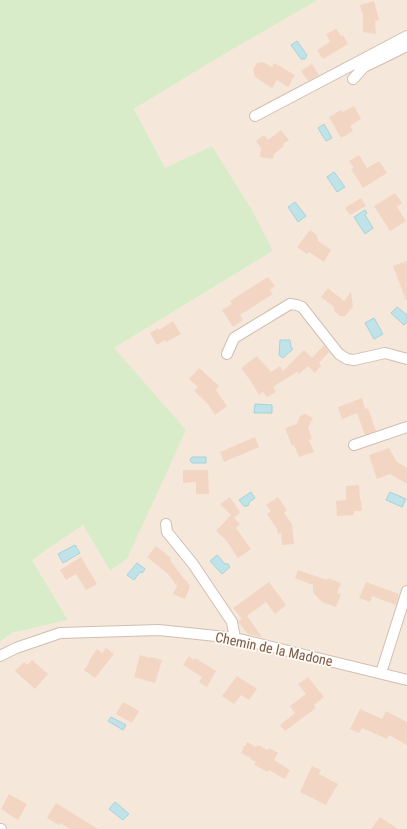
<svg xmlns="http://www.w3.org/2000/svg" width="407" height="829" font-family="'Roboto Condensed',sans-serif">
  <rect width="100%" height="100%" fill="#fdf6ec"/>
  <polygon fill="#f5e8da" points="318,0 407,0 407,829 0,829 0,642 12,633 68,620 32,560 83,525 110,571 127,559 114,348 273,251 212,146 165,169 134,109 216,59"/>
  <polygon fill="#d8ecc9" points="0,0 318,0 216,59 134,109 165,168 212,146 253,212 273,251 114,348 186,430 127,559 110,571 83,525 32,560 68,620 12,633 0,642"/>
  <g fill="#bfe3e8" stroke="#a5d3da">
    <polygon points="297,41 307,55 305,59 301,59 291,45"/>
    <polygon points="324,124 332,138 326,141 318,128"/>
    <polygon points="334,172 345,187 337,192 327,177"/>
    <polygon points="295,202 306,216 298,222 288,207"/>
    <polygon points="365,210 367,213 365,215 373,228 365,234 354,217"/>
    <polygon points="397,307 407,315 407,322 404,325 391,313"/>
    <polygon points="374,318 383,334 374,339 365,323"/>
    <polygon points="280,340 290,340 291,347 293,349 283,358 279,355"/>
    <polygon points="255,404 272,405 272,413 254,413"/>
    <polygon points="192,457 206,457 206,463 192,463 190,460"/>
    <polygon points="251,492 255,498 249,502 248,506 244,506 239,500"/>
    <polygon points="390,492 406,499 402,507 386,500"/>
    <polygon points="75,545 80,553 63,563 58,554"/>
    <polygon points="217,555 225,564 228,564 230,567 222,574 210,561"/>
    <polygon points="137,563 145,569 142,573 140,572 134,580 127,575"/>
    <polygon points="111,717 126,725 123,730 108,721"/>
    <polygon points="115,802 129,814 123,820 109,809"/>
  </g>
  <g fill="#f3d5c3">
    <polygon points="374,1 379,20 375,21 376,34 363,32 363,16 360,5"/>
    <polygon points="336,29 341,36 343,35 348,44 323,59 317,50 330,42 326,34"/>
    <polygon points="263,62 272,67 274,63 295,75 288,87 277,80 272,88 255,77 253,69 257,63"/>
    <polygon points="312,64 319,75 308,81 301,71"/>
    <polygon points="354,106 361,119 350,126 353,131 341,138 329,117 341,110 343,112"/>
    <polygon points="281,130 289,140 283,144 284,146 274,154 273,159 260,157 261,148 256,141 264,135 268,140"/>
    <polygon points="359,155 367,168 379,161 387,173 363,188 351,169 354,168 349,161"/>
    <polygon points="395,193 402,203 397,207 406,221 390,231 374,206"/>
    <polygon points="361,198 366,206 350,215 345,208"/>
    <polygon points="310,230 317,235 318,241 331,250 324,262 309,252 307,254 297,247"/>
    <polygon points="407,261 407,300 406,300 393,266"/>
    <polygon points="268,277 275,286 270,290 273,294 240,315 243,320 233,327 222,310 232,304 230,301"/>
    <polygon points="328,288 344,301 351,292 353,307 345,316 340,316 335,312 334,307 321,297"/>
    <polygon points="173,321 181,334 166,342 165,340 157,345 150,333 158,328 159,330"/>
    <polygon points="324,345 329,352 319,363 321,366 315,373 308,366 299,374 297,372 273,387 276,392 267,397 263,392 259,395 252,383 241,368 257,356 271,372 280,366 283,371 304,350 312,358"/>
    <polygon points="199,368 219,386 216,390 227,406 215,415 208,404 194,391 198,387 189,379"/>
    <polygon points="362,398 365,409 368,408 376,431 365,435 357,413 342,419 338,407"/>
    <polygon points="305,414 313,418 308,428 312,439 309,440 314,452 299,457 294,445 292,446 285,428 297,424 300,416"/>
    <polygon points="255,437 259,447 224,462 220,452"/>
    <polygon points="389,448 397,462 407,468 407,484 390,474 377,479 369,455"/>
    <polygon points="183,470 208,470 209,494 196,494 196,482 183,483"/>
    <polygon points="359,485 360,500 361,500 362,511 354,511 354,515 337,516 336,501 346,500 346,486"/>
    <polygon points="230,497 240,512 234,518 220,504"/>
    <polygon points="278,497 287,510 284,513 292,524 294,544 282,545 281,533 278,534 277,529 267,514 271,511 266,505"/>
    <polygon points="231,515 240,524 236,528 251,549 238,558 226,540 216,531"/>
    <polygon points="156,546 171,558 170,560 184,579 186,580 190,586 185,599 173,594 177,586 168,574 147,557"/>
    <polygon points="81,557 97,584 86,590 76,574 66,580 60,570"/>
    <polygon points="298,570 327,580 328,578 341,583 337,593 341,594 336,607 322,602 313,592 313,585 295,578"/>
    <polygon points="269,582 286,605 275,614 266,602 247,616 262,637 248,634 239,623 238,621 242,619 233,608"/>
    <polygon points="366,582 399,594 396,605 372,596 370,602 359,598"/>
    <polygon points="106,648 114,654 95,678 84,670 89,663 88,662 97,649 102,653"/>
    <polygon points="140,655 151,658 151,657 162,660 155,683 134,677"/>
    <polygon points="189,656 194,660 195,658 216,671 207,687 199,682 202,677 183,665"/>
    <polygon points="32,660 48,674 35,689 15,671 24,662 27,665"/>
    <polygon points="237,676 257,689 249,700 241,695 234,704 222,696"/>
    <polygon points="308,677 324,697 314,705 316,708 285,731 280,725 295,713 290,706 306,694 298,684"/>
    <polygon points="123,702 139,711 132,723 116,714"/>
    <polygon points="360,709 382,719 386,711 407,722 407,745 389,735 387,739 362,728 359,733 350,729"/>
    <polygon points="247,742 256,747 258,745 268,750 269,748 278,753 274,760 290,770 285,779 269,770 268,772 254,765 256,762 250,759 251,758 241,753 243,749 243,746 245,746"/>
    <polygon points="312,766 321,770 319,774 338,784 326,805 300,792"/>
    <polygon points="9,794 27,804 18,820 1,809"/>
    <polygon points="56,803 98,829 70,829 60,823 59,825 47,818"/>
    <polygon points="380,817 398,829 371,829"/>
  </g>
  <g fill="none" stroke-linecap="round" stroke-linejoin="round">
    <defs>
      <g id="minor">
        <polyline points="353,79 364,67 407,46"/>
        <polyline points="255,116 407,36"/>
        <polyline points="227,354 234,338 290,304 297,305 302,307 339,354 347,359 354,360 385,353 407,359"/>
        <polyline points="354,445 407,427"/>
        <polyline points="166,524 167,532 193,564 232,622 235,638"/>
        <polyline points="0,656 16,648 60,633 159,630 235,638 407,680"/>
        <polyline points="381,673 407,591"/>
        <polyline points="0,829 1,829"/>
      </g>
    </defs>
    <use href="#minor" stroke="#d1beb0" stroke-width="12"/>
    <use href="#minor" stroke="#fff" stroke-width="10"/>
  </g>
  <g text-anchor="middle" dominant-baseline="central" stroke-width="3.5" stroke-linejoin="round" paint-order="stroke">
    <g font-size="14" fill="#7a5c4d" stroke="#fffaf3">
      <text transform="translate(274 649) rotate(12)">Chemin de la Madone</text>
    </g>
  </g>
</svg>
